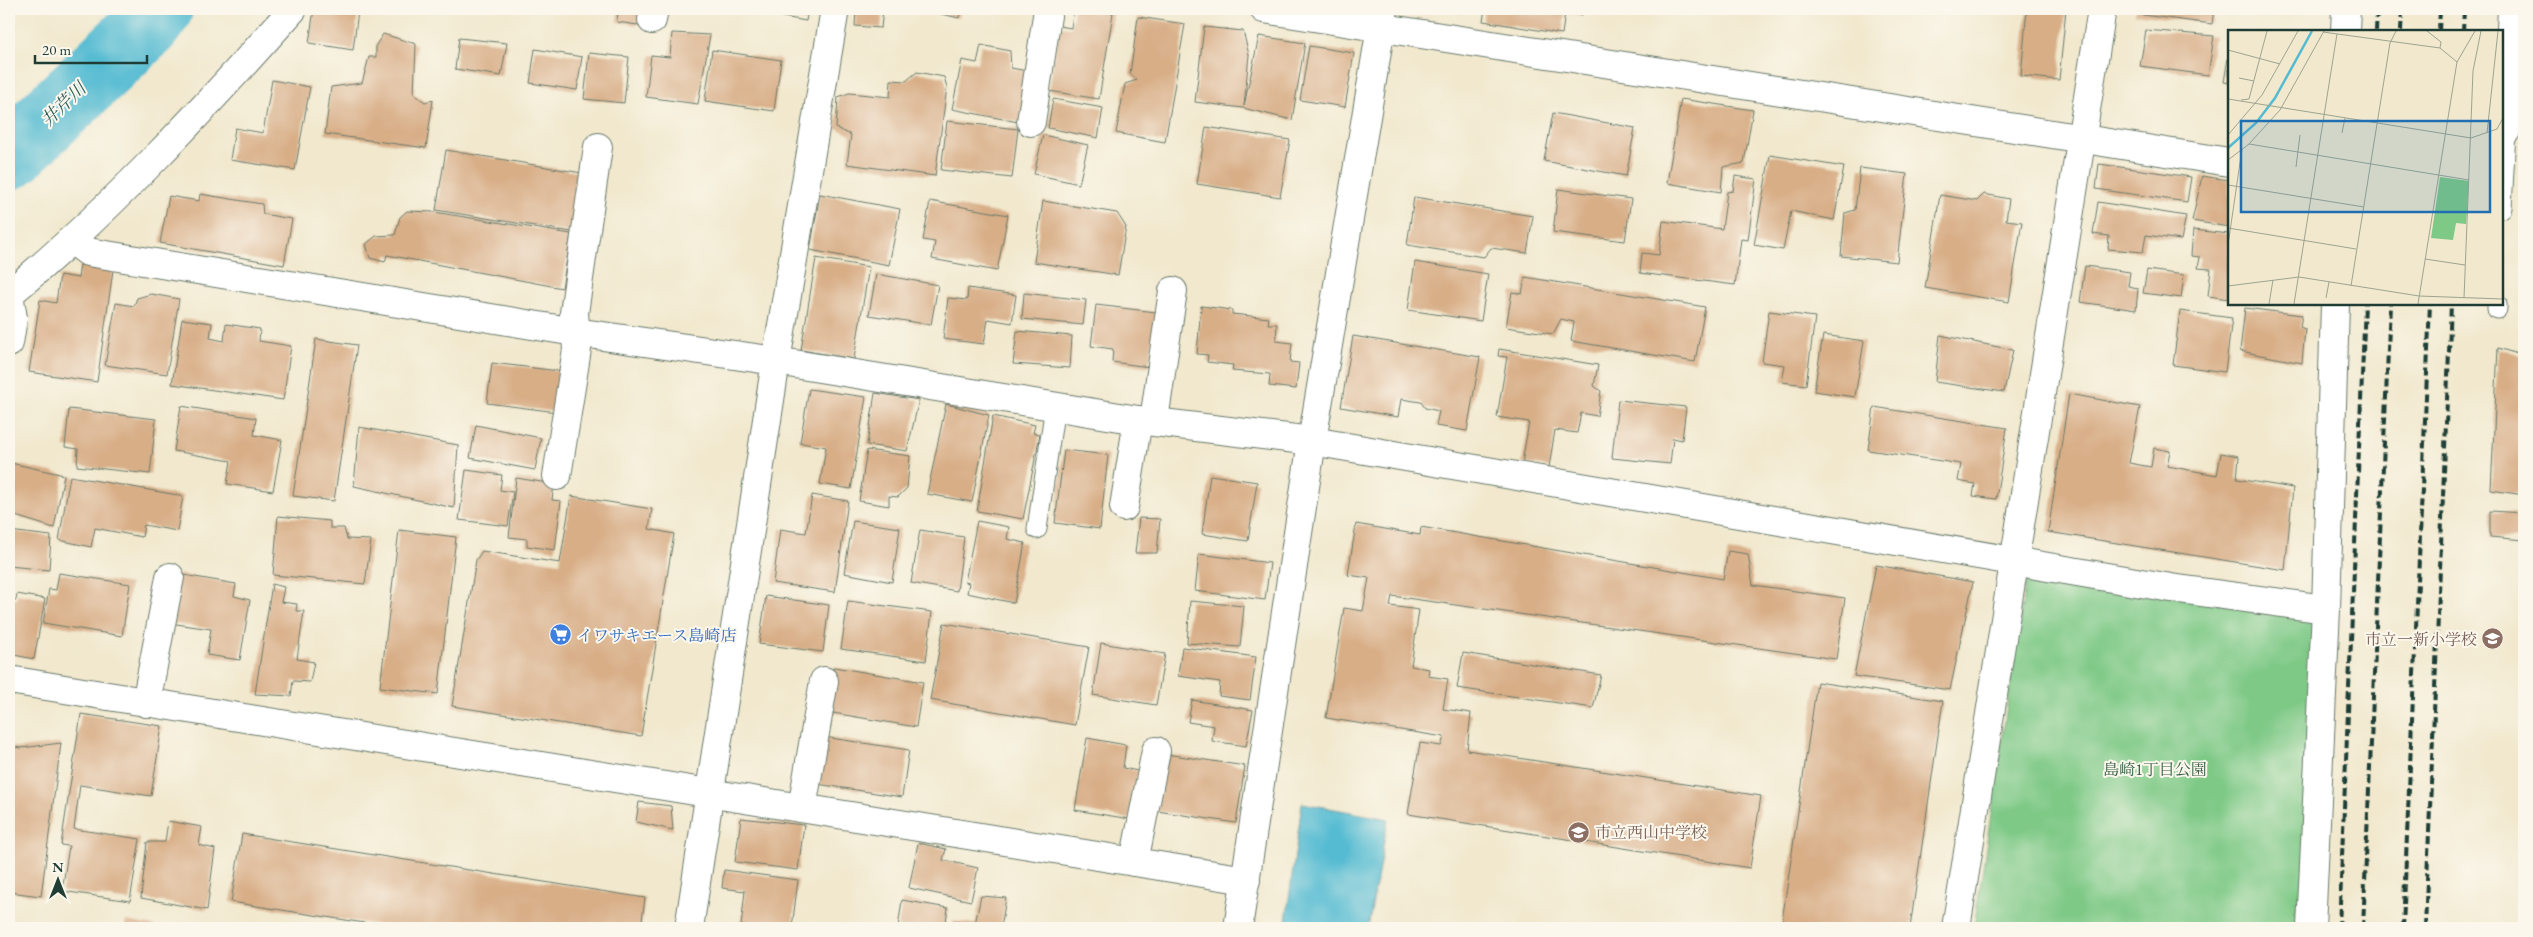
<svg xmlns="http://www.w3.org/2000/svg" width="2533" height="937" font-family="'EB Garamond','Noto Serif JP',serif">
  <rect width="100%" height="100%" fill="#fbf7ec"/>
  <filter id="ink" filterUnits="userSpaceOnUse"><feTurbulence type="fractalNoise" baseFrequency=".02" numOctaves="2"/><feDisplacementMap in="SourceGraphic" scale="10" xChannelSelector="R" yChannelSelector="G"/><feConvolveMatrix kernelMatrix="1 2 1 2 8 2 1 2 1" color-interpolation-filters="sRGB"/></filter>
  <filter id="wash" filterUnits="userSpaceOnUse"><feTurbulence type="fractalNoise" baseFrequency=".0096" numOctaves="4" result="noise"/><feDisplacementMap in="SourceGraphic" scale="20" xChannelSelector="R" yChannelSelector="G"/><feGaussianBlur stdDeviation="1.12" result="paint"/><feColorMatrix in="noise" values="0 0 0 0 0 0 0 0 0 0 0 0 0 0 0 0 0 1.4 0 .05"/><feComposite in="paint" operator="in"/></filter>
  <g filter="url(#wash)">
    <rect width="100%" height="100%" fill="#f1e8cd"/>
    <polygon fill="#7ec986" stroke="#4e835d" points="2027,572 2320,619 2304,928 1974,928"/>
    <polygon fill="#54bbd2" stroke="#3a7c83" points="1302,803 1388,819 1368,928 1285,928"/>
    <g fill="none" stroke-linecap="round" stroke-linejoin="round">
      <polyline stroke="#54bbd2" stroke-width="68" points="9,156 148,24 159,9"/>
    </g>
    <g id="blocks">
      <g fill="#d8ae87">
        <polygon points="314,9 358,11 353,50 309,43"/>
        <polygon points="618,9 642,9 638,25 617,22"/>
        <polygon points="777,9 808,9 806,21 777,16"/>
        <polygon points="856,9 883,9 881,28 855,26"/>
        <polygon points="919,9 961,9 959,18"/>
        <polygon points="1074,9 1113,13 1099,99 1049,91 1059,26 1071,28"/>
        <polygon points="1443,9 1460,9 1459,13"/>
        <polygon points="1485,9 1583,9 1582,15 1565,13 1562,34 1483,21"/>
        <polygon points="2027,9 2066,9 2059,80 2021,76"/>
        <polygon points="2136,9 2214,9 2212,24 2135,14"/>
        <polygon points="1138,17 1185,24 1165,142 1116,133 1125,84 1137,80 1130,74"/>
        <polygon points="1204,27 1243,31 1249,55 1244,106 1259,36 1305,43 1292,120 1243,108 1195,102"/>
        <polygon points="2146,30 2214,36 2208,75 2140,66"/>
        <polygon points="672,33 710,35 698,104 646,97 651,55 670,57"/>
        <polygon points="383,34 416,44 414,94 425,102 433,100 426,148 325,134 331,87 362,83 369,57 376,57 376,45"/>
        <polygon points="459,38 507,43 501,76 455,69"/>
        <polygon points="981,45 1010,51 1011,68 1033,72 1023,123 952,109 962,60 977,63"/>
        <polygon points="1309,46 1354,53 1345,107 1300,100"/>
        <polygon points="535,49 582,57 577,90 530,83"/>
        <polygon points="712,50 781,60 774,111 705,101"/>
        <polygon points="589,53 629,57 624,103 584,99"/>
        <polygon points="2228,58 2229,59 2229,83 2224,82"/>
        <polygon points="917,72 944,77 947,87 935,176 847,164 851,135 836,128 838,97 849,93 890,97 891,80 906,81"/>
        <polygon points="272,80 310,87 295,170 230,160 235,128 263,133"/>
        <polygon points="1053,99 1103,108 1098,138 1048,128"/>
        <polygon points="1681,99 1753,110 1744,163 1723,167 1721,192 1667,183"/>
        <polygon points="1553,113 1635,128 1626,176 1544,161"/>
        <polygon points="947,121 1018,129 1012,178 941,170"/>
        <polygon points="1206,127 1290,140 1280,197 1197,184"/>
        <polygon points="1043,135 1088,145 1079,184 1034,174"/>
        <polygon points="446,150 582,173 572,232 436,210"/>
        <polygon points="1770,155 1844,167 1834,220 1791,211 1783,250 1754,245"/>
        <polygon points="2099,164 2191,177 2187,202 2096,189"/>
        <polygon points="1860,168 1907,174 1897,262 1841,256 1845,213 1855,210"/>
        <polygon points="1735,176 1756,179 1748,240 1741,239 1735,285 1640,273 1642,253 1659,255 1663,221 1722,229 1727,192 1733,191"/>
        <polygon points="2202,176 2229,180 2229,227 2192,221"/>
        <polygon points="1558,189 1631,199 1625,241 1553,232"/>
        <polygon points="200,194 262,204 263,214 292,219 284,265 160,243 169,196 199,201"/>
        <polygon points="820,194 900,209 889,265 810,250"/>
        <polygon points="1984,194 2009,199 2006,220 2022,222 2009,302 1925,288 1940,195 1977,201"/>
        <polygon points="1414,197 1533,216 1527,253 1491,248 1484,257 1407,245"/>
        <polygon points="930,201 1008,215 997,271 932,259 935,242 923,240"/>
        <polygon points="1043,201 1117,213 1126,227 1118,275 1034,262"/>
        <polygon points="2098,202 2186,216 2181,240 2146,235 2143,252 2108,249 2109,236 2093,234"/>
        <polygon points="407,211 434,212 571,234 562,288 387,255 385,262 370,258 366,244 376,236 395,235 400,217"/>
        <polygon points="2193,230 2229,234 2229,299 2208,296 2211,269 2198,268 2200,257 2191,256"/>
        <polygon points="816,258 869,267 854,359 801,350"/>
        <polygon points="1415,262 1488,274 1481,321 1408,310"/>
        <polygon points="80,265 113,270 97,382 29,372 40,300 56,303 60,275 78,278"/>
        <polygon points="2085,266 2130,272 2128,286 2138,288 2136,310 2080,302"/>
        <polygon points="2147,270 2184,275 2181,298 2143,293"/>
        <polygon points="876,274 938,285 931,325 869,315"/>
        <polygon points="1525,277 1705,307 1695,362 1571,341 1574,322 1561,319 1553,334 1506,327 1512,292 1522,294"/>
        <polygon points="968,288 1016,295 1012,323 988,319 984,344 943,339 948,298 967,300"/>
        <polygon points="1024,293 1086,300 1083,325 1022,319"/>
        <polygon points="151,294 179,299 167,374 105,365 116,303 134,306 137,298"/>
        <polygon points="1096,305 1156,312 1149,367 1112,362 1113,349 1091,346"/>
        <polygon points="1201,306 1232,310 1232,314 1269,318 1268,324 1277,324 1276,341 1292,343 1290,362 1299,363 1296,389 1269,386 1270,374 1232,371 1233,365 1207,362 1208,355 1197,354"/>
        <polygon points="2245,308 2302,315 2300,327 2305,329 2302,363 2240,351"/>
        <polygon points="1769,311 1815,317 1806,385 1782,382 1785,365 1762,362"/>
        <polygon points="2180,311 2232,318 2225,372 2173,365"/>
        <polygon points="182,319 212,323 210,338 224,341 226,324 260,329 259,341 291,346 283,400 172,384"/>
        <polygon points="1017,331 1072,336 1070,368 1013,364"/>
        <polygon points="1823,335 1864,341 1855,397 1814,391"/>
        <polygon points="1940,335 2013,350 2004,392 1935,382"/>
        <polygon points="1353,336 1480,357 1467,431 1436,426 1439,411 1425,408 1421,402 1401,399 1398,417 1341,407"/>
        <polygon points="316,339 357,345 334,501 293,496"/>
        <polygon points="2498,348 2524,356 2524,495 2491,490"/>
        <polygon points="1499,349 1598,365 1594,386 1601,391 1597,416 1581,413 1577,433 1555,430 1549,467 1522,463 1529,422 1497,417 1507,357 1498,356"/>
        <polygon points="492,363 559,371 557,412 487,403"/>
        <polygon points="809,389 866,397 851,489 820,484 826,447 800,443"/>
        <polygon points="875,393 919,400 907,451 867,445"/>
        <polygon points="2069,394 2140,407 2129,463 2151,467 2154,448 2170,451 2167,466 2217,475 2221,453 2239,456 2237,479 2293,488 2285,570 2048,532"/>
        <polygon points="1618,400 1686,407 1682,440 1673,438 1670,464 1612,458"/>
        <polygon points="946,404 989,415 972,502 927,494"/>
        <polygon points="181,406 256,418 254,435 282,440 273,491 227,484 231,461 174,451"/>
        <polygon points="1874,407 2007,428 1996,499 1973,496 1975,484 1958,481 1961,464 1868,450"/>
        <polygon points="69,409 156,419 150,474 77,466 78,449 65,447"/>
        <polygon points="993,416 1035,425 1033,433 1040,434 1023,519 977,511"/>
        <polygon points="476,425 541,438 535,470 470,458"/>
        <polygon points="359,427 458,445 454,508 354,486"/>
        <polygon points="867,450 910,456 907,488 898,497 889,496 889,506 859,501"/>
        <polygon points="1064,450 1108,455 1100,529 1055,523"/>
        <polygon points="11,463 64,475 54,528 9,514 9,471"/>
        <polygon points="466,470 502,475 500,490 513,492 508,526 459,520"/>
        <polygon points="1210,475 1257,482 1248,541 1202,534"/>
        <polygon points="70,476 183,496 177,531 144,525 142,537 95,528 91,547 59,540"/>
        <polygon points="516,478 554,484 552,500 561,501 555,550 527,546 527,539 509,537"/>
        <polygon points="812,495 848,501 835,592 773,583 780,529 806,533"/>
        <polygon points="571,496 652,509 649,529 674,534 641,736 452,706 476,560 482,551 560,563"/>
        <polygon points="2490,511 2524,513 2524,540 2490,537"/>
        <polygon points="278,516 330,521 330,528 344,528 347,539 371,540 365,584 273,575"/>
        <polygon points="1139,518 1160,519 1157,553 1135,553"/>
        <polygon points="853,521 900,528 892,582 844,573"/>
        <polygon points="977,521 1009,527 1007,539 1025,543 1014,603 967,593 969,583 965,582"/>
        <polygon points="1356,524 1420,535 1421,527 1723,579 1728,551 1748,554 1753,585 1845,598 1836,659 1392,596 1390,606 1419,610 1411,666 1429,669 1428,676 1448,679 1443,709 1471,713 1467,750 1761,796 1750,868 1408,814 1420,743 1441,746 1444,737 1326,718 1344,608 1363,611 1369,578 1348,575"/>
        <polygon points="399,530 456,537 438,694 380,687"/>
        <polygon points="920,530 964,537 957,591 911,583"/>
        <polygon points="9,531 51,536 49,570 9,566"/>
        <polygon points="1199,554 1270,563 1265,600 1195,591"/>
        <polygon points="1876,565 1973,582 1950,690 1854,676"/>
        <polygon points="59,573 130,584 122,636 43,623 49,589 56,590"/>
        <polygon points="178,574 236,584 234,596 250,600 240,660 207,655 211,629 169,623"/>
        <polygon points="272,584 284,587 281,602 297,604 296,611 304,611 297,659 314,662 310,682 293,681 291,696 255,694"/>
        <polygon points="17,594 45,599 34,659 9,654 9,599 16,600"/>
        <polygon points="766,596 829,605 823,652 759,644"/>
        <polygon points="848,601 932,612 926,661 841,649"/>
        <polygon points="1190,601 1244,606 1240,647 1187,643"/>
        <polygon points="944,623 1089,647 1075,725 930,700"/>
        <polygon points="1101,643 1165,654 1156,705 1093,695"/>
        <polygon points="1182,647 1256,657 1250,700 1219,696 1220,682 1178,676"/>
        <polygon points="1463,653 1601,675 1593,708 1457,688"/>
        <polygon points="834,667 923,682 916,727 827,712"/>
        <polygon points="1817,682 1943,701 1910,928 1781,928"/>
        <polygon points="1192,700 1253,710 1246,746 1212,741 1214,726 1188,722"/>
        <polygon points="81,714 162,726 151,796 80,785 74,829 140,839 130,901 62,891 69,846 61,845"/>
        <polygon points="824,737 909,750 902,797 817,784"/>
        <polygon points="1087,738 1126,745 1123,768 1138,771 1130,819 1075,810"/>
        <polygon points="61,743 41,896 9,892 9,746 21,748"/>
        <polygon points="1166,754 1245,766 1236,823 1157,811"/>
        <polygon points="639,802 671,806 673,830 636,822"/>
        <polygon points="741,818 804,825 798,870 735,862"/>
        <polygon points="168,821 202,827 199,845 215,849 207,910 141,898 147,842 165,842"/>
        <polygon points="242,834 645,898 641,928 396,928 231,902"/>
        <polygon points="918,843 946,849 943,860 978,868 971,901 909,888"/>
        <polygon points="724,870 798,880 792,928 741,926 745,891 722,888"/>
        <polygon points="981,896 1006,898 1001,928 952,928 953,921 975,924"/>
        <polygon points="902,900 948,908 945,928 898,928"/>
        <polygon points="126,921 160,927 160,928 124,928"/>
      </g>
    </g>
  </g>
  <g filter="url(#ink)">
    <use href="#blocks" fill-opacity="0" stroke="#68796a" stroke-width="1"/>
    <g fill="none" stroke-linecap="round" stroke-linejoin="round">
      <defs>
        <g id="lane">
          <polyline points="2502,208 2506,131"/>
          <polyline points="2497,309 2497,304"/>
          <polyline points="1037,529 1055,406"/>
        </g>
        <g id="street">
          <polyline points="1264,9 2229,162"/>
          <polyline points="652,20 654,9"/>
          <polyline points="2345,31 2346,9"/>
          <polyline points="1031,122 1048,9"/>
          <polyline points="2506,131 2512,9"/>
          <polyline points="72,240 88,252 575,332 776,361 1138,420 1312,441 2171,588 2326,609"/>
          <path d="M9,294C112,209 204,109 293,9"/>
          <polyline points="9,343 13,318 9,294"/>
          <polyline points="1154,420 1173,291"/>
          <polyline points="557,476 577,349 574,313 598,147"/>
          <polyline points="1124,507 1138,420"/>
          <polyline points="9,680 1246,880"/>
          <polyline points="146,703 170,577"/>
          <polyline points="802,808 824,681"/>
          <polyline points="1134,862 1156,751"/>
          <polyline points="689,928 776,361 835,9"/>
          <polyline points="1238,928 1312,441 1384,9"/>
          <polyline points="1956,928 2102,9"/>
          <polyline points="2311,928 2326,609 2335,304"/>
        </g>
      </defs>
      <use href="#lane" stroke="#68796a" stroke-width="21"/>
      <use href="#street" stroke="#68796a" stroke-width="30"/>
      <use href="#lane" stroke="#fff" stroke-width="19"/>
      <use href="#street" stroke="#fff" stroke-width="28"/>
      <g stroke="#1f3d34" stroke-width="4" stroke-dasharray="8 4" stroke-linecap="butt">
        <polyline points="2376,31 2377,9"/>
        <polyline points="2401,31 2402,9"/>
        <polyline points="2439,31 2440,9"/>
        <polyline points="2463,31 2464,9"/>
        <polyline points="2339,928 2365,304"/>
        <polyline points="2363,928 2390,304"/>
        <polyline points="2403,928 2430,304"/>
        <polyline points="2425,928 2451,304"/>
      </g>
    </g>
  </g>
  <defs>
    <symbol id="supermarket-disc" viewBox="-11 -11 22 22"><circle r="9.5" fill="#3f7fe0" stroke="#fbf7ec"/><path d="M-6-5.5h2.5l.6 2H6L4.5 2H-2.5L-4.4-4H-6ZM-1.5 3.2a1.3 1.3 0 1 0 .1 0ZM3 3.2a1.3 1.3 0 1 0 .1 0Z" fill="#fff"/></symbol>
    <symbol id="school-disc" viewBox="-11 -11 22 22"><circle r="9.5" fill="#8d6e63" stroke="#fbf7ec"/><path d="M0-5L7-2L0 1L-7-2ZM-4 1L0 2.5L4 1V4Q0 6-4 4Z" fill="#fff"/></symbol>
  </defs>
  <g fill-rule="evenodd">
    <use href="#supermarket-disc" x="548" y="622" width="25" height="25"/>
    <use href="#school-disc" x="2480" y="626" width="25" height="25"/>
    <use href="#school-disc" x="1566" y="820" width="25" height="25"/>
  </g>
  <g text-anchor="middle" dominant-baseline="central" stroke-width="4" stroke-linejoin="round" paint-order="stroke">
    <g font-size="16" fill="#366cbe" stroke="#fbf7ec" text-anchor="start">
      <text x="577" y="635">イワサキエース島崎店</text>
    </g>
    <g font-size="16" fill="#785e54" stroke="#fbf7ec" text-anchor="end">
      <text x="2477" y="639">市立一新小学校</text>
      <text x="1595" y="832" text-anchor="start">市立西山中学校</text>
    </g>
    <g font-size="16" fill="#376048" stroke="#fbf7ec">
      <text x="2155" y="769">島崎1丁目公園</text>
    </g>
    <g font-size="18" font-style="italic" fill="#2c5c5c" stroke="#fbf7ec">
      <text transform="translate(63 104) rotate(-44)">井芹川</text>
    </g>
  </g>
  <g transform="translate(2228 30)">
    <rect width="275" height="275" fill="#f1e8cd"/>
    <path d="M212,147L241,151L238,194L228,193L225,210L203,208Z" fill="#7ec986"/>
    <path fill="none" stroke="#54bbd2" stroke-width="2.5" d="M0,118L28,93L47,68L84,1"/>
    <path fill="none" stroke="#9da490" stroke-width="1" d="M199,1L213,12L212,18M95,2L212,18L229,32M0,20L52,34M11,48L26,51M0,69L243,108L269,99L275,88M13,70L21,69L39,1M114,103L117,88M259,103L270,1M0,105L34,65L70,1M21,114L241,150M0,130L21,114L52,80L96,1M68,137L72,105M0,155L136,177M0,198L128,219M0,215L14,119M197,229L237,235M0,256L71,247L191,266L275,269M123,256L162,13L168,1M98,268L101,252M236,268L245,41L253,1M41,274L45,250M66,274L109,4M190,274L229,32L247,1"/>
    <path fill="#1f6fb2" fill-opacity="0.15" stroke="#1f6fb2" stroke-width="2.5" d="M13,91H262V182H13Z"/>
    <rect width="275" height="275" fill="none" stroke="#1f3d34" stroke-width="2.5"/>
  </g>
  <rect width="2533" height="937" fill="none" stroke="#fbf7ec" stroke-width="30"/>
  <g transform="translate(58 880)" stroke="#fbf7ec" stroke-width="4" paint-order="stroke">
  <path d="M0-4L9 19L0 12L-9 19Z" fill="#1f3d34"/>
  <text y="-8" font-size="14" font-weight="bold" text-anchor="middle" fill="#1f3d34">N</text>
  </g>
  <path d="M35 55v8h112v-8" fill="none" stroke="#1f3d34" stroke-width="2.5"/>
  <text x="42" y="55" font-size="15" fill="#1f3d34" stroke="#fbf7ec" stroke-width="4" paint-order="stroke">20 m</text>
</svg>
